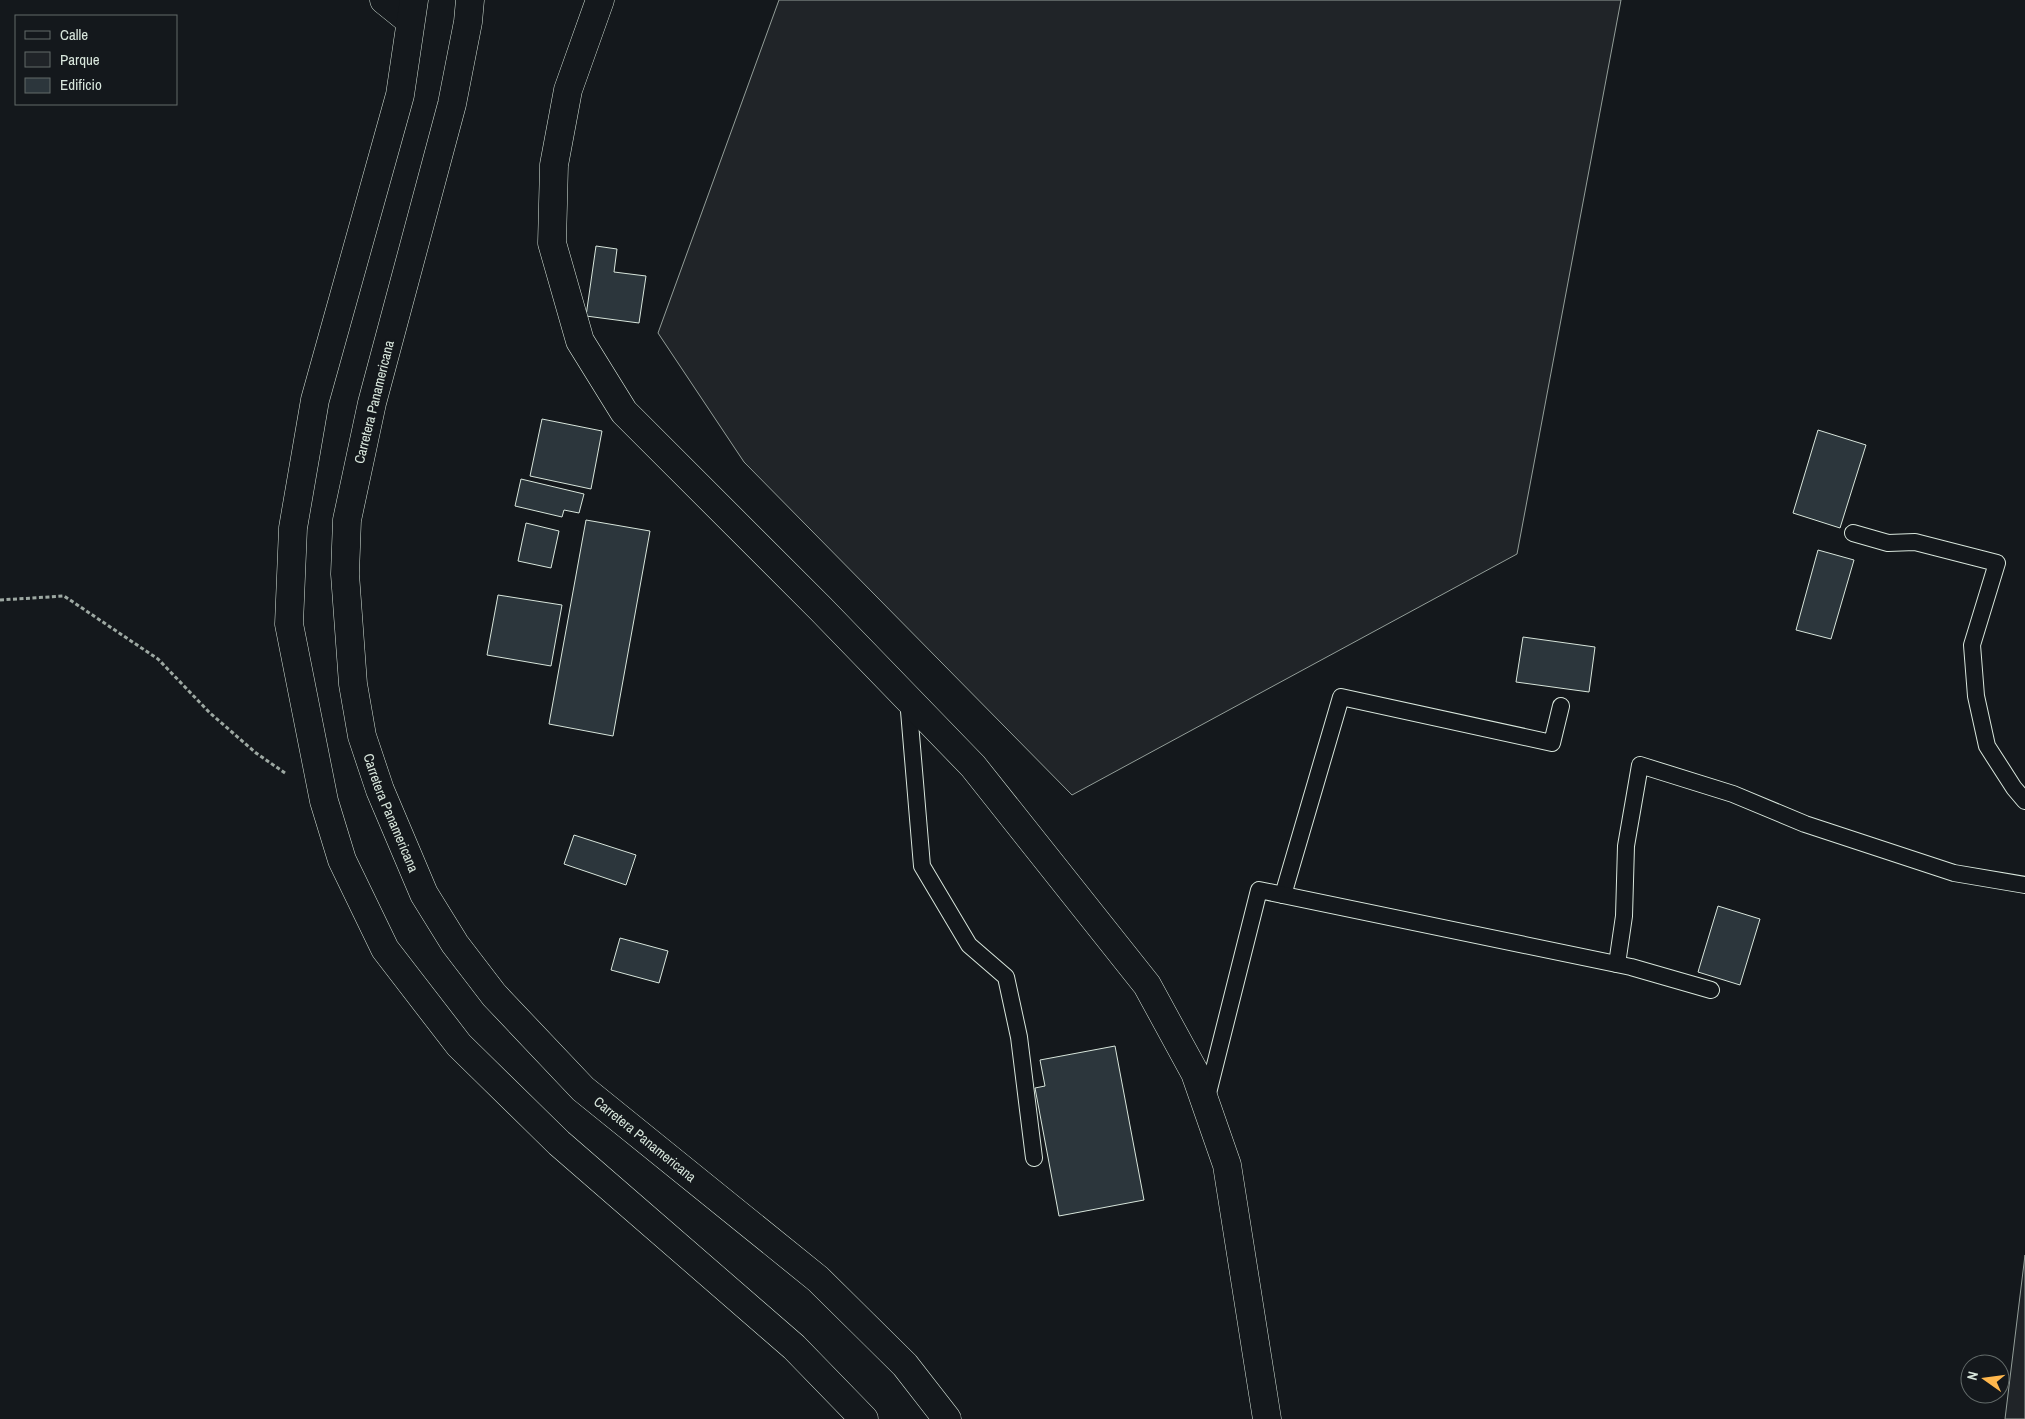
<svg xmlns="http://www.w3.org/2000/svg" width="2025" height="1419" font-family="'Archivo Narrow',sans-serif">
  <rect width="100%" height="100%" fill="#14181c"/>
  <g fill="#202428" stroke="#939e99">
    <polygon points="779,0 1621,0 1517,554 1072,795 744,462 658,333"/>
    <polygon points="2025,1255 2025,1419 2005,1419"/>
  </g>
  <g fill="#2c363c" stroke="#d8e6dc">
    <polygon points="596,246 617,249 614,272 646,276 639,323 586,316"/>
    <polygon points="542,419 602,431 591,489 530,476"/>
    <polygon points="1818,430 1866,445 1840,528 1793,513"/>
    <polygon points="521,479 584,494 579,513 564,510 562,517 515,506"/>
    <polygon points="586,520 650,531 613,736 549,724"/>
    <polygon points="526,523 559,531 551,568 518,561"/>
    <polygon points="1818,550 1854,560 1831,639 1796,630"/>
    <polygon points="498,595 562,605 551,666 487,655"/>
    <polygon points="1523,637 1595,647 1589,692 1516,682"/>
    <polygon points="574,835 636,855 626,885 564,864"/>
    <polygon points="1718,906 1760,919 1740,985 1698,972"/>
    <polygon points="620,938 668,951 659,983 611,970"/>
    <polygon points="1115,1046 1144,1200 1059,1216 1035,1088 1045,1086 1040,1060"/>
  </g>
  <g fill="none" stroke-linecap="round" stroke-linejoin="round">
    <defs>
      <g id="service">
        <polyline points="1853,533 1888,543 1915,542 1997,563 1972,645 1976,696 1987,746 2014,788 2025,801"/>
        <polyline points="908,699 922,866 969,945 1006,977 1019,1037 1034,1158"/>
        <polyline points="1283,895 1341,697 1552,743 1561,706"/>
        <polyline points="1617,964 1624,916 1626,846 1640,765 1733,794 1805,824 1954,873 2025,885"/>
        <polyline points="1206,1101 1259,890 1631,967 1711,990"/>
      </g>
      <g id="minor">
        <polyline points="384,0 410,21"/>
        <polyline points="600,0 568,90 554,165 552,243 580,341 624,412 821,609 973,766 1147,985 1195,1073 1227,1165 1267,1419"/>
      </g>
      <g id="trunk">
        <polyline points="414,0 400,95 315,400 293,528 289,624 324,801 342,860 385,949 459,1045 559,1143 794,1347 864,1419"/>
        <path id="s1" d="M470,0L468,22L452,104L372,403L347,520L345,574L353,684L362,736L380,790L424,894L455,944L494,995L583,1089L818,1279L905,1365L947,1419"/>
      </g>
    </defs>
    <use href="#service" stroke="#d8e6dc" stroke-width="18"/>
    <use href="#minor" stroke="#d8e6dc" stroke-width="29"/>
    <use href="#trunk" stroke="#d8e6dc" stroke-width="29"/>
    <polyline stroke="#9da8a2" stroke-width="3" stroke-dasharray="4 2.5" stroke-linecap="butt" points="0,600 64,596 158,659 210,713 256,753 285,773"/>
    <use href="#service" stroke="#14181c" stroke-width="16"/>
    <use href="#minor" stroke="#14181c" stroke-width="28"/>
    <use href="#trunk" stroke="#14181c" stroke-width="28"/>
  </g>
  <g text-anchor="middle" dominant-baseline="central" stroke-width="4" stroke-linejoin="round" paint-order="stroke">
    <g font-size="14" fill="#d8e6dc" stroke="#14181c">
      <text transform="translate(374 402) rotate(-76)">Carretera Panamericana</text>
      <text stroke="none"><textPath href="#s1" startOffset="834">Carretera Panamericana</textPath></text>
      <text stroke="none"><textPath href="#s1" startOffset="1254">Carretera Panamericana</textPath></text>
    </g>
  </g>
  <rect x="15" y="15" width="162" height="90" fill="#14181c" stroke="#626a69"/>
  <rect x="25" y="31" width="25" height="8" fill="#14181c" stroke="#626a69"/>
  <text x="60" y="40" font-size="15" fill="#d8e6dc">Calle</text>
  <rect x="25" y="52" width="25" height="15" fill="#202428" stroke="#626a69"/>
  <text x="60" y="65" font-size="15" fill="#d8e6dc">Parque</text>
  <rect x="25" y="78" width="25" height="15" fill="#2c363c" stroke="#626a69"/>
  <text x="60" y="90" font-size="15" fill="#d8e6dc">Edificio</text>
  <g transform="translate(1985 1379) rotate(284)"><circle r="24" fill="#14181c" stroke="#626a69"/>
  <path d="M0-4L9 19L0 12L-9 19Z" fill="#ffb74d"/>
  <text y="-8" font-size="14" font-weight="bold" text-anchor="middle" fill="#d8e6dc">N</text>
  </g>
</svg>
